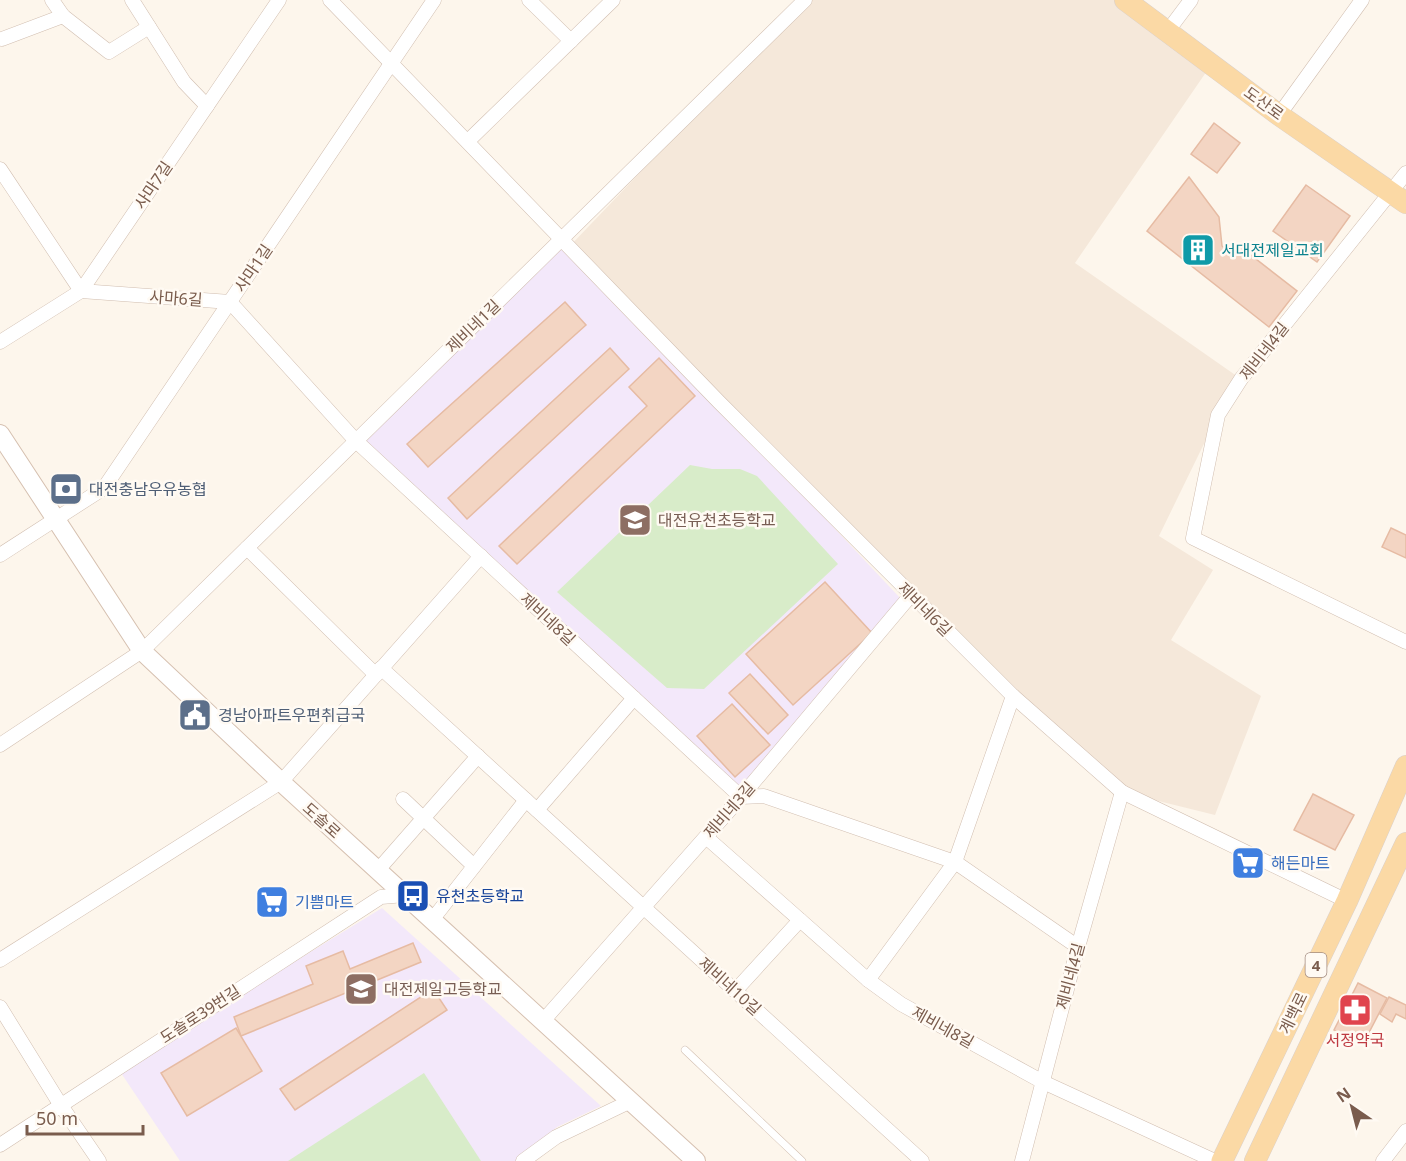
<svg xmlns="http://www.w3.org/2000/svg" width="1406" height="1161" font-family="'Noto Sans','Noto Sans KR',sans-serif">
  <rect width="100%" height="100%" fill="#fdf6ec"/>
  <polygon fill="#f5e8da" points="805,0 1122,0 1211,65 1075,263 1241,379 1218,415 1159,536 1213,570 1171,640 1261,696 1215,815 1122,792 1013,696 568,248"/>
  <g fill="#f3e8fa">
    <polygon points="562,239 902,600 736,793 356,441"/>
    <polygon points="382,908 601,1106 557,1127 518,1161 180,1161 119,1070"/>
  </g>
  <g fill="#d8ecc9">
    <polygon points="690,465 712,469 740,469 757,476 838,564 704,689 667,688 557,592"/>
    <polygon points="424,1073 481,1161 288,1161"/>
  </g>
  <g fill="#f3d5c3" stroke="#e6bba3" stroke-width="1.5">
    <polygon points="1214,123 1240,143 1217,173 1191,154"/>
    <polygon points="1189,177 1219,217 1222,246 1231,254 1238,245 1297,291 1269,327 1147,231"/>
    <polygon points="1306,185 1350,216 1317,262 1273,231"/>
    <polygon points="565,302 586,325 428,467 407,444"/>
    <polygon points="610,348 629,369 467,519 448,498"/>
    <polygon points="659,358 695,396 517,564 499,546 647,406 629,387"/>
    <polygon points="1391,528 1406,535 1406,558 1382,547"/>
    <polygon points="825,582 872,633 793,705 746,654"/>
    <polygon points="750,674 788,715 768,734 729,693"/>
    <polygon points="732,704 770,745 735,777 697,736"/>
    <polygon points="1313,794 1354,815 1335,850 1294,830"/>
    <polygon points="413,943 421,962 241,1036 234,1017 313,984 306,966 343,951 350,969"/>
    <polygon points="1358,983 1387,998 1363,1044 1334,1030"/>
    <polygon points="433,989 447,1010 295,1110 280,1089"/>
    <polygon points="1389,997 1406,1005 1406,1019 1396,1014 1392,1022 1380,1014"/>
    <polygon points="236,1028 262,1071 187,1116 161,1073"/>
  </g>
  <g fill="none" stroke-linecap="round" stroke-linejoin="round">
    <defs>
      <polyline id="lane" points="685,1050 802,1161"/>
      <g id="street">
        <polyline points="52,0 63,16 109,52 149,27"/>
        <polyline points="132,0 184,82 207,106"/>
        <polyline points="330,0 719,402 1013,696 1122,792 1347,901"/>
        <polyline points="529,0 571,41"/>
        <polyline points="1167,32 1191,0"/>
        <polyline points="2,39 63,16"/>
        <polyline points="1279,115 1362,0"/>
        <polyline points="468,141 613,0"/>
        <polyline points="0,169 81,291 230,302 356,441 741,797 764,796 955,862 1078,947"/>
        <polyline points="1406,173 1241,379 1218,415 1193,538 1406,642"/>
        <polyline points="0,342 81,291 279,0"/>
        <polyline points="247,548 376,675"/>
        <polyline points="0,555 104,488 434,0"/>
        <polyline points="381,668 922,1161"/>
        <polyline points="0,745 142,651 805,0"/>
        <polyline points="403,799 474,866"/>
        <polyline points="537,810 634,698"/>
        <polyline points="706,837 868,980 901,1004 1043,1082 1215,1161"/>
        <polyline points="378,870 478,756"/>
        <polyline points="432,920 526,800"/>
        <polyline points="0,960 281,782 481,556"/>
        <polyline points="868,980 955,862 1013,696"/>
        <polyline points="735,991 800,920"/>
        <polyline points="0,1007 60,1104 99,1161"/>
        <polyline points="543,1021 741,797 911,595"/>
        <polyline points="0,1145 381,897 405,895"/>
        <polyline points="523,1161 556,1137 631,1101"/>
        <polyline points="1022,1161 1078,947 1122,792"/>
        <polyline points="1383,1161 1406,1131"/>
      </g>
      <polyline id="secondary" points="0,434 142,651 281,782 696,1161"/>
      <g id="primary">
        <polyline points="1125,0 1279,115 1406,203"/>
        <polyline points="1222,1161 1347,901 1406,766"/>
        <polyline points="1255,1161 1406,843"/>
      </g>
    </defs>
    <use href="#lane" stroke="#d1beb0" stroke-width="8"/>
    <use href="#street" stroke="#d1beb0" stroke-width="15"/>
    <use href="#secondary" stroke="#d6c0b0" stroke-width="20"/>
    <use href="#primary" stroke="#dad1cd" stroke-width="22"/>
    <use href="#lane" stroke="#fff" stroke-width="7"/>
    <use href="#street" stroke="#fff" stroke-width="14"/>
    <use href="#secondary" stroke="#fff" stroke-width="18"/>
    <use href="#primary" stroke="#fbd9a5" stroke-width="21"/>
  </g>
  <defs>
    <symbol id="building-square" viewBox="-11 -11 22 22"><rect x="-9" y="-9" width="18" height="18" rx="4" fill="#0f9aa8" stroke="#fffaf3"/><path d="M-4-6H4V6H1V3H-1V6H-4ZM-2.5-4.3h1.7v1.8h-1.7ZM.8-4.3h1.7v1.8H.8ZM-2.5-1h1.7V.8h-1.7ZM.8-1h1.7V.8H.8Z" fill="#fff"/></symbol>
    <symbol id="bank-square" viewBox="-11 -11 22 22"><rect x="-9" y="-9" width="18" height="18" rx="4" fill="#5c6f8a" stroke="#fffaf3"/><path d="M-6-4H6V4H-6ZM0-2.3a2.3 2.3 0 1 0 0 4.6a2.3 2.3 0 1 0 0-4.6Z" fill="#fff"/></symbol>
    <symbol id="school-square" viewBox="-11 -11 22 22"><rect x="-9" y="-9" width="18" height="18" rx="4" fill="#8d6e63" stroke="#fffaf3"/><path d="M0-5L7-2L0 1L-7-2ZM-4 1L0 2.5L4 1V4Q0 6-4 4Z" fill="#fff"/></symbol>
    <symbol id="civic-square" viewBox="-11 -11 22 22"><rect x="-9" y="-9" width="18" height="18" rx="4" fill="#5c6f8a" stroke="#fffaf3"/><path d="M-.6-6.5H3V-4.5H.6V-3L4-1V1h2V6H-6V1h2V-1L-.6-3ZM-1.2 2.5V6h2.4V2.5Z" fill="#fff"/></symbol>
    <symbol id="supermarket-square" viewBox="-11 -11 22 22"><rect x="-9" y="-9" width="18" height="18" rx="4" fill="#3f7fe0" stroke="#fffaf3"/><path d="M-6-5.5h2.5l.6 2H6L4.5 2H-2.5L-4.4-4H-6ZM-1.5 3.2a1.3 1.3 0 1 0 .1 0ZM3 3.2a1.3 1.3 0 1 0 .1 0Z" fill="#fff"/></symbol>
    <symbol id="bus-square" viewBox="-11 -11 22 22"><rect x="-9" y="-9" width="18" height="18" rx="4" fill="#1a4fb4" stroke="#fffaf3"/><path d="M-5-6H5V4H4V6H2V4H-2V6H-4V4H-5ZM-3.5-4V0h7V-4ZM-3.5 1.2v1.5H-2V1.2ZM2 1.2v1.5H3.5V1.2Z" fill="#fff"/></symbol>
    <symbol id="pharmacy-square" viewBox="-11 -11 22 22"><rect x="-9" y="-9" width="18" height="18" rx="4" fill="#e0444e" stroke="#fffaf3"/><path d="M-2-6h4v4h4v4h-4v4h-4v-4h-4v-4h4Z" fill="#fff"/></symbol>
  </defs>
  <g fill-rule="evenodd">
    <use href="#building-square" x="1179" y="231" width="38" height="38"/>
    <use href="#bank-square" x="47" y="470" width="38" height="38"/>
    <use href="#school-square" x="616" y="501" width="38" height="38"/>
    <use href="#civic-square" x="176" y="696" width="38" height="38"/>
    <use href="#supermarket-square" x="1229" y="844" width="38" height="38"/>
    <use href="#bus-square" x="394" y="877" width="38" height="38"/>
    <use href="#supermarket-square" x="253" y="883" width="38" height="38"/>
    <use href="#school-square" x="342" y="970" width="38" height="38"/>
    <use href="#pharmacy-square" x="1336" y="991" width="38" height="38"/>
  </g>
  <g text-anchor="middle" dominant-baseline="central" stroke-width="5" stroke-linejoin="round" paint-order="stroke">
    <rect fill="#fffaf3" stroke="#a28b7f" stroke-width="1.5" x="1305.5" y="953" width="21" height="24" rx="4.5"/>
    <g font-size="15" font-weight="bold" fill="#7a5c4d">
      <text x="1316" y="965">4</text>
    </g>
    <g font-size="16" fill="#7a5c4d" stroke="#fffaf3">
      <text transform="translate(1264 103) rotate(36)">도산로</text>
      <text transform="translate(153 185) rotate(-56)">사마7길</text>
      <text transform="translate(253 268) rotate(-56)">사마1길</text>
      <text transform="translate(176 298) rotate(4)">사마6길</text>
      <text transform="translate(473 326) rotate(-44)">제비네1길</text>
      <text transform="translate(1264 351) rotate(-52)">제비네4길</text>
      <text transform="translate(925 609) rotate(45)">제비네6길</text>
      <text transform="translate(548 619) rotate(43)">제비네8길</text>
      <text transform="translate(729 810) rotate(-49)">제비네3길</text>
      <text transform="translate(322 820) rotate(42)">도솔로</text>
      <text transform="translate(1070 976) rotate(-75)">제비네4길</text>
      <text transform="translate(730 986) rotate(42)">제비네10길</text>
      <text transform="translate(1293 1013) rotate(-64)">계백로</text>
      <text transform="translate(200 1014) rotate(-33)">도솔로39번길</text>
      <text transform="translate(943 1027) rotate(29)">제비네8길</text>
    </g>
    <g font-size="16" fill="#0d838f" stroke="#fffaf3" text-anchor="start">
      <text x="1221" y="250">서대전제일교회</text>
    </g>
    <g font-size="16" fill="#4e5e75" stroke="#fffaf3" text-anchor="start">
      <text x="89" y="489">대전충남우유농협</text>
      <text x="218" y="715">경남아파트우편취급국</text>
    </g>
    <g font-size="16" fill="#785e54" stroke="#fffaf3" text-anchor="start">
      <text x="658" y="520">대전유천초등학교</text>
      <text x="384" y="989">대전제일고등학교</text>
    </g>
    <g font-size="16" fill="#366cbe" stroke="#fffaf3" text-anchor="start">
      <text x="1271" y="863">해든마트</text>
      <text x="295" y="902">기쁨마트</text>
    </g>
    <g font-size="16" fill="#164399" stroke="#fffaf3" text-anchor="start">
      <text x="436" y="896">유천초등학교</text>
    </g>
    <g font-size="16" fill="#be3a42" stroke="#fffaf3">
      <text x="1355" y="1040">서정약국</text>
    </g>
  </g>
  <g transform="translate(1352 1107) rotate(325)" stroke="#fffaf3" stroke-width="4.5" paint-order="stroke">
  <path d="M0-4.5L10 22L0 15L-10 22Z" fill="#7a5c4d"/>
  <text y="-9" font-size="16" font-weight="bold" text-anchor="middle" fill="#7a5c4d">N</text>
  </g>
  <path d="M27 1125v9h116v-9" fill="none" stroke="#7a5c4d" stroke-width="3"/>
  <text x="36" y="1125" font-size="18" fill="#7a5c4d" stroke="#fffaf3" stroke-width="4.5" paint-order="stroke">50 m</text>
</svg>
